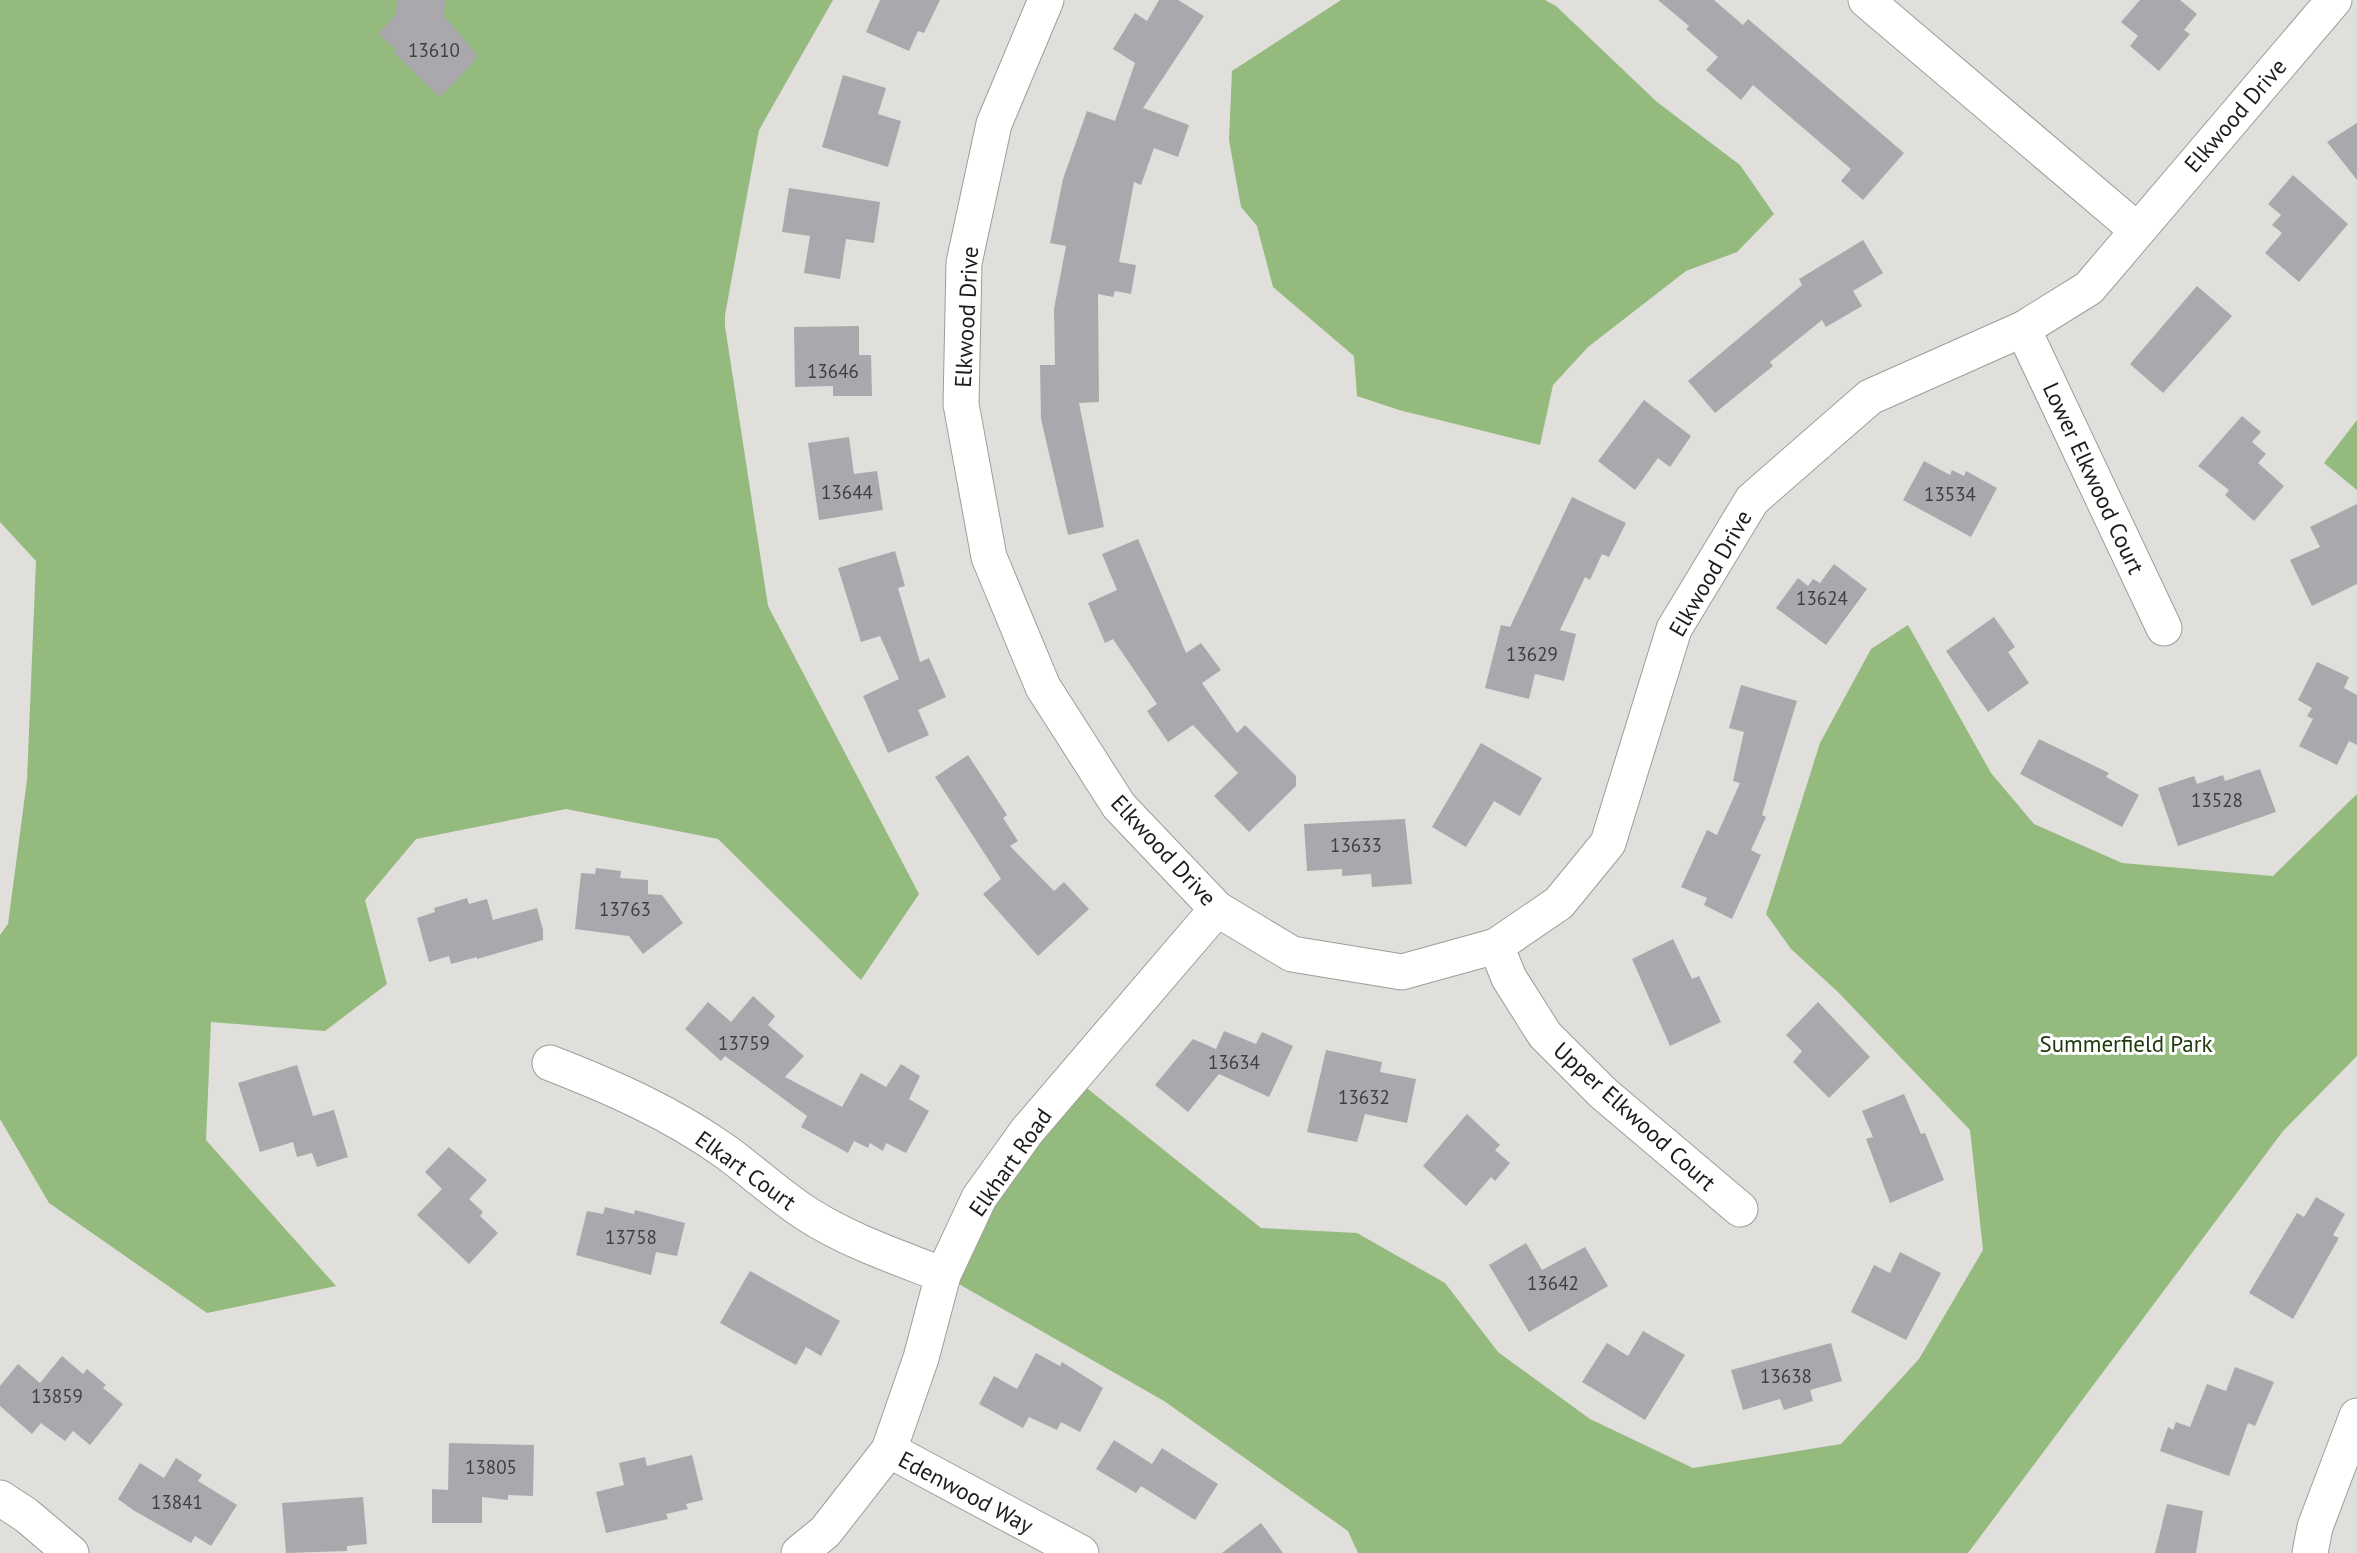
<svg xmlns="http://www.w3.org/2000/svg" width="2357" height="1553" font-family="'PT Sans',sans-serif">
  <rect width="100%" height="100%" fill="#e1dfdb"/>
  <g fill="#94ba7d">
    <polygon points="0,0 833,0 759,130 725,315 725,326 768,606 919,894 861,980 718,839 566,809 416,839 365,900 387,984 325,1031 211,1022 206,1140 336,1286 207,1313 49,1203 0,1119 0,935 8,924 27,780 36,561 0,522"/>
    <polygon points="1341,0 1545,0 1556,6 1657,102 1740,165 1774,214 1737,252 1686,271 1588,347 1553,385 1540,445 1399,410 1357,396 1354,356 1273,287 1257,226 1241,207 1229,140 1232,71"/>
    <polygon points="2357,420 2357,490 2324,463"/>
    <polygon points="1908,625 1991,773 2034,824 2122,863 2273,876 2357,794 2357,1056 2283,1131 1968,1553 1358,1553 1348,1531 1164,1401 943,1275 1073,1077 1261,1228 1357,1233 1445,1283 1498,1352 1590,1419 1693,1468 1841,1444 1919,1359 1983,1250 1970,1130 1838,992 1791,949 1766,914 1820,743 1871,649"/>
  </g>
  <g fill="#aaa8ac">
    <polygon points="397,0 445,0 444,16 477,55 472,64 440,97 393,52 396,49 378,34 396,14"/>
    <polygon points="880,0 940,0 924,33 918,31 909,51 866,32"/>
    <polygon points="1159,0 1178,0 1204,16 1143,108 1189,125 1178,157 1154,148 1141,185 1134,182 1119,262 1136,265 1131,294 1115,291 1113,297 1098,294 1099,402 1079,403 1104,527 1068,535 1041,419 1040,365 1055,365 1054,309 1066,246 1050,243 1063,179 1087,111 1115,121 1135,63 1113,49 1135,13 1147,21"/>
    <polygon points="1658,0 1714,0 1743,25 1748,19 1904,153 1863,200 1841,181 1851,169 1753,85 1741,100 1706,70 1718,57 1686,29 1689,26"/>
    <polygon points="2140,0 2180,0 2197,14 2184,30 2190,34 2159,71 2130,46 2138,36 2121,22"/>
    <polygon points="843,75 886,88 878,114 901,121 888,167 822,147"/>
    <polygon points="2357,123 2357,180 2327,142"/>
    <polygon points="2293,175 2348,224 2299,282 2265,253 2282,233 2272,225 2281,215 2268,204"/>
    <polygon points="789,188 880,202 874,243 846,239 840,279 804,273 810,236 782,232"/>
    <polygon points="1863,240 1883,273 1853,291 1862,306 1826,327 1822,320 1770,362 1773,366 1715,413 1688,381 1802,285 1799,279"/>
    <polygon points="2197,286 2232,316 2163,393 2130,364"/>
    <polygon points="859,326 859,355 871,355 872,396 833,396 833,386 795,387 794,327"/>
    <polygon points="1644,400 1691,436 1670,467 1658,458 1635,490 1598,461"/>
    <polygon points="2242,416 2261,432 2252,442 2266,454 2258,463 2284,486 2254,521 2225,495 2229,490 2198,466"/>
    <polygon points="849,437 854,474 877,471 883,510 819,520 808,443"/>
    <polygon points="1924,461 1950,475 1952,470 1964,476 1966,471 1997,488 1971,537 1903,500"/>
    <polygon points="1572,497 1626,523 1609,557 1602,554 1590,580 1585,577 1560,630 1576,634 1564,681 1535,674 1529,699 1485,688 1501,625 1510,627"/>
    <polygon points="2357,504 2357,584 2312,606 2290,560 2320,547 2310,527"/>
    <polygon points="1138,539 1186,653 1201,643 1221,670 1202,683 1237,733 1245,725 1296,776 1296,786 1249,832 1214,796 1238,773 1193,725 1168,742 1147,711 1157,704 1113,639 1105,643 1088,603 1117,590 1102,554"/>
    <polygon points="895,551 905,586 898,588 920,662 929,658 946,697 918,710 929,735 888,753 863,696 899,679 880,636 861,642 838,568"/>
    <polygon points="1834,564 1867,589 1826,645 1776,608 1798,578 1808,586 1813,579 1820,583"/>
    <polygon points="1994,617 2015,647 2008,652 2029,683 1988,712 1946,651"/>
    <polygon points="2317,662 2349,677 2344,688 2357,695 2357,745 2349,741 2337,765 2299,746 2313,719 2307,716 2312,708 2298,700"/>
    <polygon points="1741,685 1797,701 1762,815 1766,817 1751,850 1761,855 1732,919 1704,905 1707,898 1681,887 1707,830 1717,835 1740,783 1733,781 1744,732 1729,728"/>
    <polygon points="2039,739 2109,773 2106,777 2139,795 2122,827 2020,774"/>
    <polygon points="1481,743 1542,778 1520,816 1494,801 1466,847 1432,827"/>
    <polygon points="968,755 1007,815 1003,818 1018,841 1010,846 1054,891 1064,882 1089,909 1038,956 983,894 1001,879 935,777"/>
    <polygon points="2260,769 2276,812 2178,846 2158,788 2194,776 2197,784 2223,775 2225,781"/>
    <polygon points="1405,819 1412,884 1372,887 1371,874 1342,876 1342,869 1307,871 1304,824"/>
    <polygon points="596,868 621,871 620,878 648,880 648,894 662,895 683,923 643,954 629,936 575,929 581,873 595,874"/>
    <polygon points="467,898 469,904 487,899 493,920 537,908 543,930 543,940 477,959 477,957 451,964 449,956 429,962 417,918 435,912 434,908"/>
    <polygon points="1673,939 1692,979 1699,976 1721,1022 1670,1046 1632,959"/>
    <polygon points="753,996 775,1016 768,1025 804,1056 785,1077 842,1107 861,1073 886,1087 901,1064 920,1076 909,1099 929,1111 906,1153 886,1143 883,1151 870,1143 868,1148 854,1141 848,1153 801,1127 807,1116 725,1056 721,1061 685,1029 708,1002 731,1022"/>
    <polygon points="1818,1002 1870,1057 1829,1098 1793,1062 1802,1051 1786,1035"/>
    <polygon points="1224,1031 1256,1044 1262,1032 1293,1046 1269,1097 1219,1074 1188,1112 1155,1085 1193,1039 1216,1049"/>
    <polygon points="1326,1050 1382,1062 1380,1072 1416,1079 1407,1123 1365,1114 1357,1142 1307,1132"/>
    <polygon points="297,1065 313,1116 334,1110 348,1157 317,1167 312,1153 297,1157 293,1142 260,1152 238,1083"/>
    <polygon points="1904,1094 1921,1134 1925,1133 1944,1180 1890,1203 1866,1139 1873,1137 1862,1111"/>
    <polygon points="1467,1114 1500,1145 1495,1150 1510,1163 1495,1181 1491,1177 1466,1206 1423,1166"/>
    <polygon points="449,1147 487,1180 469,1199 483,1212 480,1216 498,1233 469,1264 417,1215 442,1189 425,1172"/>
    <polygon points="2316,1197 2345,1214 2333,1235 2339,1238 2293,1319 2249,1293 2297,1213 2304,1217"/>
    <polygon points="605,1207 634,1214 635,1210 685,1223 677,1256 656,1252 651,1275 576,1255 587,1211 603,1214"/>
    <polygon points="1526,1243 1542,1270 1585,1247 1608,1286 1529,1332 1489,1265"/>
    <polygon points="1900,1252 1941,1273 1906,1340 1851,1312 1874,1265 1890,1273"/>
    <polygon points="750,1271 840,1321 821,1356 806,1347 796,1365 720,1323"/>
    <polygon points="1643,1331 1685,1355 1645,1420 1582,1382 1607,1343 1628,1356"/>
    <polygon points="1831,1343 1842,1381 1810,1390 1813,1401 1784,1410 1780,1399 1743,1410 1731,1370"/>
    <polygon points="1036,1353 1060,1366 1062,1362 1103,1388 1080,1432 1061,1422 1057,1430 1029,1417 1023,1428 979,1404 994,1376 1017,1389"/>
    <polygon points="62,1356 83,1374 87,1369 106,1385 103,1388 123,1404 90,1445 73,1431 65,1441 41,1423 32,1434 0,1406 0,1386 18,1364 40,1383"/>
    <polygon points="2235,1367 2274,1382 2255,1426 2248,1423 2229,1476 2160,1451 2168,1427 2173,1430 2176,1422 2190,1427 2207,1384 2226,1391"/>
    <polygon points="1114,1440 1152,1464 1162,1448 1218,1484 1195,1520 1141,1486 1136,1493 1096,1469"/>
    <polygon points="449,1443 534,1445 533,1496 508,1495 508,1500 482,1497 482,1523 432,1523 432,1489 448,1490"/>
    <polygon points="692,1455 703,1500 686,1504 688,1509 666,1514 668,1519 606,1533 596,1492 624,1485 619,1463 645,1457 647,1466"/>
    <polygon points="176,1458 202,1475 198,1481 237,1505 211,1546 195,1536 191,1543 133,1510 118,1499 140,1463 164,1478"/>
    <polygon points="363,1497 367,1544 347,1546 347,1551 286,1553 282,1503"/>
    <polygon points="2167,1504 2203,1511 2196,1553 2155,1553"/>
    <polygon points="1261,1523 1283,1553 1222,1553"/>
  </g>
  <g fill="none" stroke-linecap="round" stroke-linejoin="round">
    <defs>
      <g id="minor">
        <polyline points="1046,0 994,124 964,263 961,404 989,557 1043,687 1119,806 1217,909 1292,954 1402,972 1496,946 1559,903 1608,843 1674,629 1752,500 1870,397 2023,329 2089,288 2334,0"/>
        <polyline points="1866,0 2137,230"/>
        <polyline points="2023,329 2164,628"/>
        <polyline points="1496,946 1509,978 1545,1035 1603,1093 1740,1209"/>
        <path d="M550,1063C612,1087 671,1113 726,1152C753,1172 778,1195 807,1214C849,1241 897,1257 943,1275"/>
        <polyline points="889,1450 1081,1553"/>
        <polyline points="0,1498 26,1515 71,1553"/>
        <polyline points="799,1553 825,1532 889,1450 921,1358 943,1275 979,1198 1027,1131 1217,909"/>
        <polyline points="2310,1553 2315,1527 2357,1416"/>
      </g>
    </defs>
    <use href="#minor" stroke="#9f9d99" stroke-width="37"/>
    <use href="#minor" stroke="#fff" stroke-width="35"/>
  </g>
  <g text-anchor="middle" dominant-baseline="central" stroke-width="6" stroke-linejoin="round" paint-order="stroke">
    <g font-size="19" fill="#403f3f">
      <text x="434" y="50">13610</text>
      <text x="833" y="371">13646</text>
      <text x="847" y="492">13644</text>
      <text x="1950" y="494">13534</text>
      <text x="1822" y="598">13624</text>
      <text x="1532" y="654">13629</text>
      <text x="2217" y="800">13528</text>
      <text x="1356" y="845">13633</text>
      <text x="625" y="909">13763</text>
      <text x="744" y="1043">13759</text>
      <text x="1234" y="1062">13634</text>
      <text x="1364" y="1097">13632</text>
      <text x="631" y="1237">13758</text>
      <text x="1553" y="1283">13642</text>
      <text x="1786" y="1376">13638</text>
      <text x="57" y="1396">13859</text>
      <text x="491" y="1467">13805</text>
      <text x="177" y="1502">13841</text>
    </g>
    <g font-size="23" fill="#1d1c1b" stroke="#fff">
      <text transform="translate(2235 115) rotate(-49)">Elkwood Drive</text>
      <text transform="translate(966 317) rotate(-87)">Elkwood Drive</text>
      <text transform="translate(2094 478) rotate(65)">Lower Elkwood Court</text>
      <text transform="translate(1710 573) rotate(-60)">Elkwood Drive</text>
      <text transform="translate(1164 850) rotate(47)">Elkwood Drive</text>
      <text transform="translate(1635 1116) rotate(42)">Upper Elkwood Court</text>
      <text transform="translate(1010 1162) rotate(-55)">Elkhart Road</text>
      <text transform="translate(746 1170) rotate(36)">Elkart Court</text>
      <text transform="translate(966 1492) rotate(28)">Edenwood Way</text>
    </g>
    <g font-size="23" fill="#203a0e" stroke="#fff">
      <text x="2126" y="1043">Summerfield Park</text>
    </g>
  </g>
</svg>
